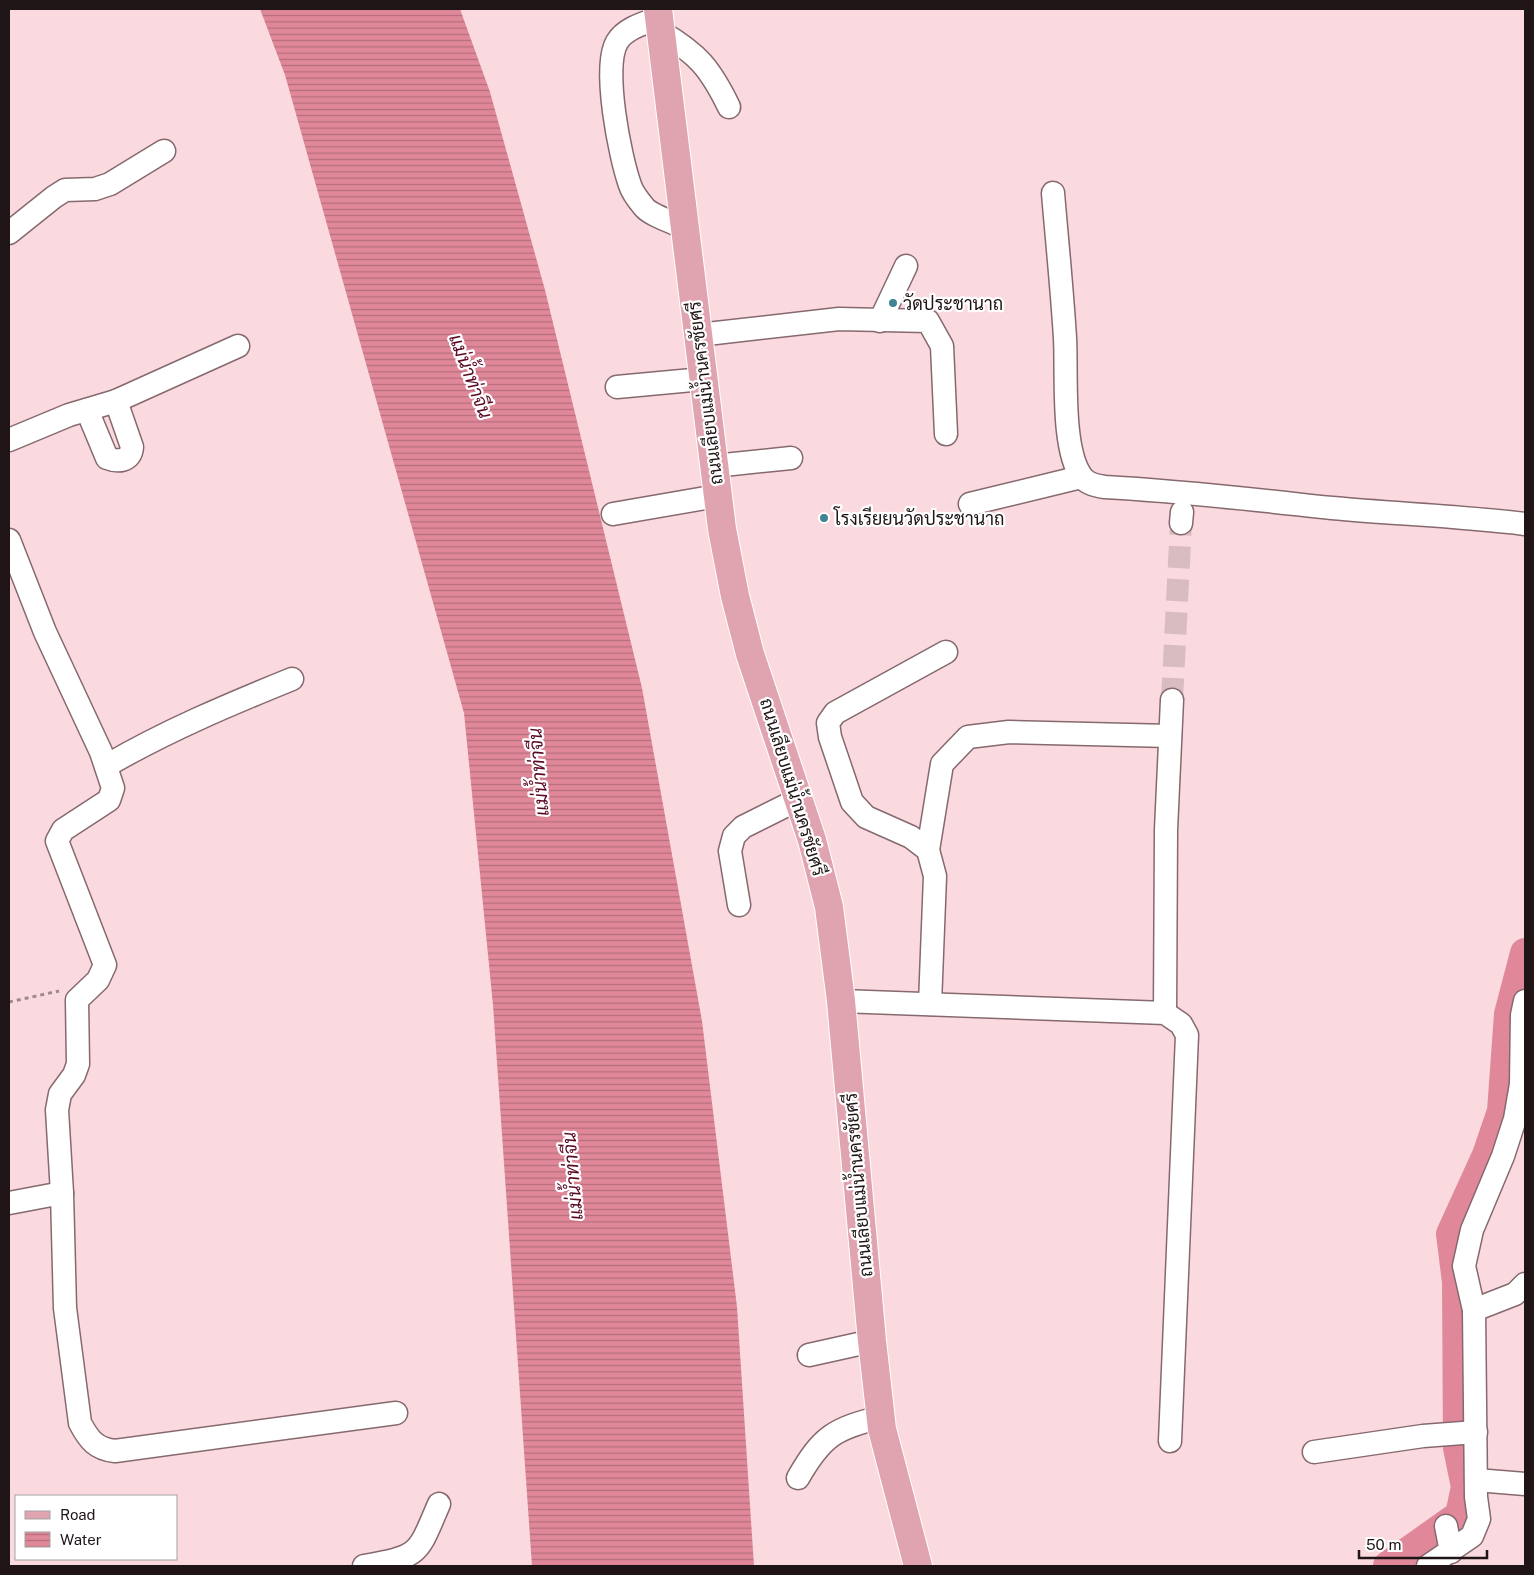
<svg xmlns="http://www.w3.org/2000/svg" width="1534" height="1575" font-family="'Public Sans',Sarabun,sans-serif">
  <defs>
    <pattern id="water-rules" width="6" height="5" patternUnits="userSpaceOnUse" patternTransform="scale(1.25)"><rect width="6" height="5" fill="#e08899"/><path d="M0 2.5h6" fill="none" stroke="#b56e7c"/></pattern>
  </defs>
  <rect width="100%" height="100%" fill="#fadadf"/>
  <polygon fill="url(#water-rules)" points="260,9 460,9 490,92 545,290 642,688 702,1021 737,1307 754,1566 532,1566 493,1005 464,713 285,75"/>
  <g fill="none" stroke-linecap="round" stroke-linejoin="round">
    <polyline stroke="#e08899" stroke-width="30" points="1388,1566 1460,1515 1466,1487 1458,1448 1457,1282 1451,1234 1487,1155 1502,1111 1509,1014 1525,953"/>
    <polyline stroke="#d9bcc1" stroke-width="22" stroke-dasharray="22 11" stroke-linecap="butt" points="1172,700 1181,523"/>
    <defs>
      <g id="minor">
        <path d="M659,18C645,23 625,28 617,42C602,67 620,157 630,185C632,192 639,201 644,207C650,215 675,223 685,228"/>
        <path d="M661,32C698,54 710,68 729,107"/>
        <path d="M1053,193C1057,241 1062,289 1065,338C1067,372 1061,450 1082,477C1087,484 1097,486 1105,487C1181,491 1257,500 1332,508C1397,514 1461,516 1525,524"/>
        <polyline points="9,233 54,197 65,190 95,189 110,184 164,151"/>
        <polyline points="880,321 906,266"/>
        <polyline points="698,335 839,319 928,321 942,346 946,434"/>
        <polyline points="617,387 703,379"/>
        <path d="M87,410L107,458C117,462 131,462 132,447L116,401"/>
        <polyline points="9,440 69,415 116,401 238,346"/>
        <polyline points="714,466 791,458"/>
        <polyline points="970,504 1081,477"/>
        <polyline points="613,514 717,496"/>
        <polyline points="1181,523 1182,512"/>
        <path d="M9,540L45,632L101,752L113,788L109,800L63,830L57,841L105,965L98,980L77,1000L78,1064L74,1075L60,1094L57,1110L62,1193L65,1308L80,1423C89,1440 96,1449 115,1451L396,1413"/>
        <path d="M106,766C166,731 228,705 292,679"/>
        <polyline points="928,850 942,764 968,737 1009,732 1170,736"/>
        <polyline points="739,905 730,851 734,836 743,827 799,799"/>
        <polyline points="841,1001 1165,1013 1181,1024 1187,1035 1170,1441"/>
        <polyline points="930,1004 935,876 928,850 911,837 866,817 852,802 830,737 828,723 835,713 946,652"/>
        <polyline points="1165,1013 1166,830 1172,700"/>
        <polyline points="9,1203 62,1193"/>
        <polyline points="1474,1310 1515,1294 1525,1284"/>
        <polyline points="809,1355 872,1341"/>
        <polyline points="1314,1452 1423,1436 1476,1432"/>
        <path d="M798,1478C822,1436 834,1429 881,1417"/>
        <polyline points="1476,1480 1525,1484"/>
        <polyline points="1446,1526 1451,1552"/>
        <path d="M364,1566C421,1556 417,1555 439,1504"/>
        <polyline points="1428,1566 1472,1536 1479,1519 1476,1497 1474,1310 1464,1266 1472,1230 1503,1156 1515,1119 1521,1084 1522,1015 1525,1001"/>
      </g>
      <polyline id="major" points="658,9 722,529 735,596 750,654 812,840 829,907 841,1001 872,1341 882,1429 918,1566"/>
    </defs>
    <use href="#minor" stroke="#85696e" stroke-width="25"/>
    <use href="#major" stroke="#fff" stroke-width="30"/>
    <polyline stroke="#a0898d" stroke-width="3" stroke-dasharray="4 4" stroke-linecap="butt" points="9,1002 59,991"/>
    <use href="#minor" stroke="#fff" stroke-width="22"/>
    <use href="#major" stroke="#e0a3b0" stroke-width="28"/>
  </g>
  <g fill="#418294" stroke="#fff" stroke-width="2">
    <circle cx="893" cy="303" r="5"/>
    <circle cx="824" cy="518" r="5"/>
  </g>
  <g text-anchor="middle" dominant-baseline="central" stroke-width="4.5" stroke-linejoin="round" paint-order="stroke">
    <g font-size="18" fill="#1f1416" stroke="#fff" text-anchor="start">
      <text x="903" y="303">วัดประชานาถ</text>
      <text x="834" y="518">โรงเรียยนวัดประชานาถ</text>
    </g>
    <g font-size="18" fill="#1f1416" stroke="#fff">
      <text transform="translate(705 393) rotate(-97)">ถนนเลียบแม่น้ำนครชัยศรี</text>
      <text transform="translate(793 787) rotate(73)">ถนนเลียบแม่น้ำนครชัยศรี</text>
      <text transform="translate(858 1185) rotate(-95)">ถนนเลียบแม่น้ำนครชัยศรี</text>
    </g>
    <g font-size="19" font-style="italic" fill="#590924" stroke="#fff">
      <text transform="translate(471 376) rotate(69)">แม่น้ำท่าจีน</text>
      <text transform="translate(538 772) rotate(-95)">แม่น้ำท่าจีน</text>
      <text transform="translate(572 1176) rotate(-95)">แม่น้ำท่าจีน</text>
    </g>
  </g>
  <rect width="1534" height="1575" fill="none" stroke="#1f1416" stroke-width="20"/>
  <rect x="15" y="1495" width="162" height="65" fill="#ffffff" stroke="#a5a1a2"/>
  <rect x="25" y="1511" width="25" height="8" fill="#e0a3b0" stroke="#a5a1a2"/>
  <text x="60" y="1520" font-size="15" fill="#1f1416">Road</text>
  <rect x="25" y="1532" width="25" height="15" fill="url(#water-rules)" stroke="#a5a1a2"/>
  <text x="60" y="1545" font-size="15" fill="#1f1416">Water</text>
  <path d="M1359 1550v8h128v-8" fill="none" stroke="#1f1416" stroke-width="2.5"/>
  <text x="1366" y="1550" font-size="15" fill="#1f1416" stroke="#ffffff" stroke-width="4" paint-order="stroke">50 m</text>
</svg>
